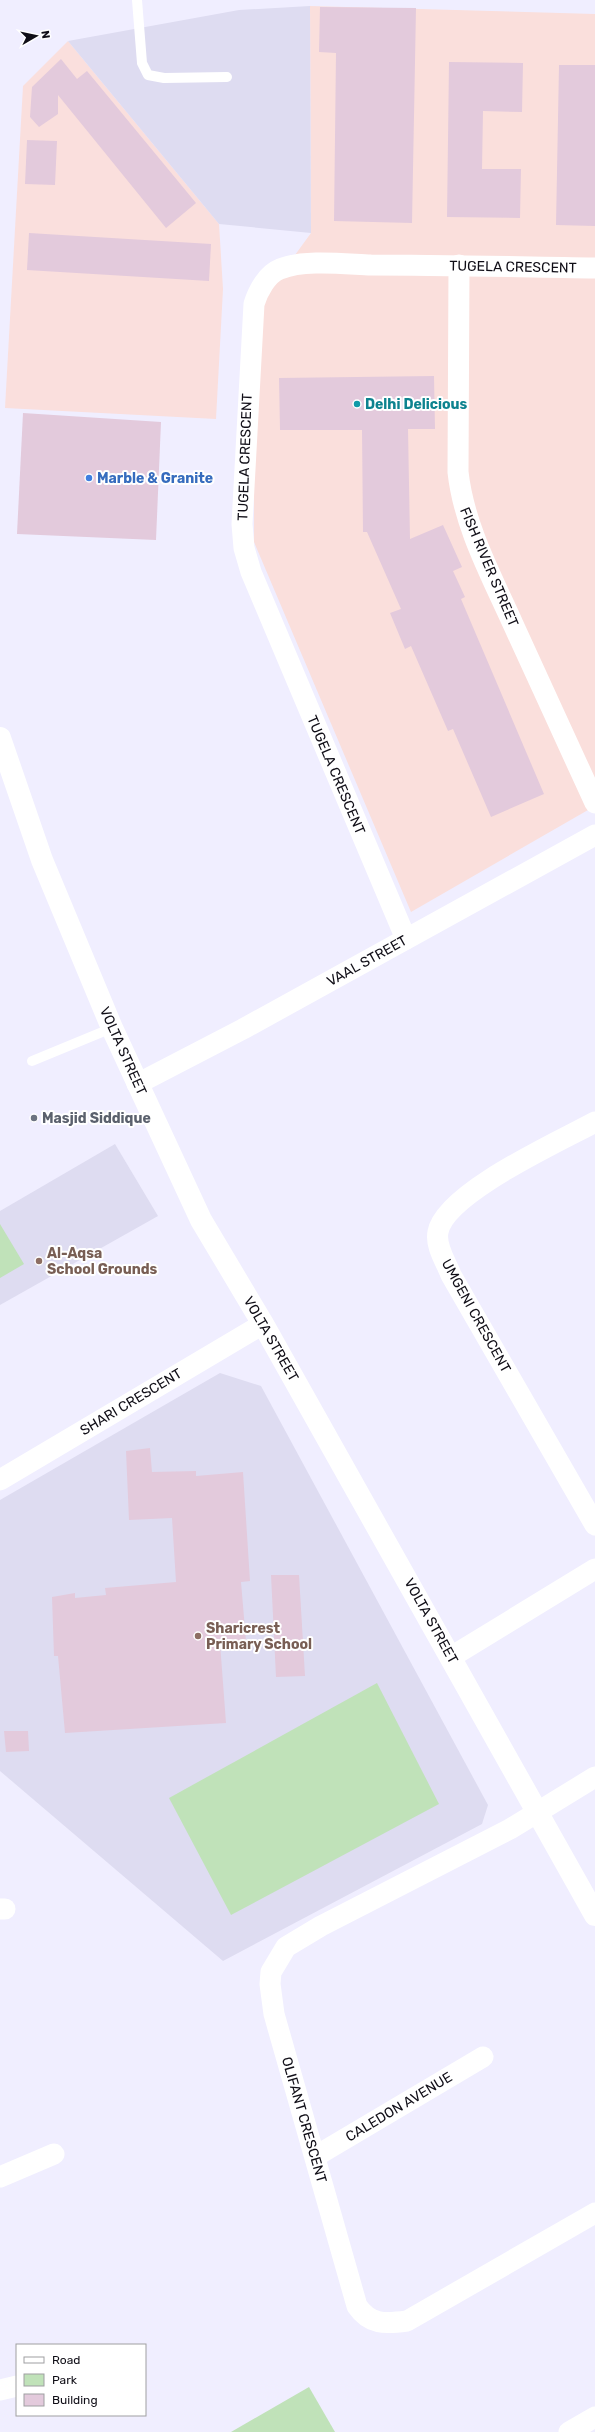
<svg xmlns="http://www.w3.org/2000/svg" width="595" height="2432" font-family="Rubik,sans-serif">
  <rect width="100%" height="100%" fill="#f0eeff"/>
  <polygon fill="#fadfdd" points="68,41 219,224 223,289 216,419 5,408 23,86"/>
  <polygon fill="#fadfdc" points="310,6 595,14 595,806 411,912 254,542 254,453 263,299 311,233"/>
  <g fill="#dedcf1">
    <polygon points="310,6 311,233 219,224 68,41 239,10"/>
    <polygon points="115,1144 158,1216 0,1305 0,1211"/>
    <polygon points="220,1373 261,1386 488,1805 482,1824 223,1961 0,1771 0,1500"/>
  </g>
  <g fill="#c0e2b9">
    <polygon points="0,1224 24,1264 0,1278"/>
    <polygon points="377,1683 439,1804 231,1915 169,1798"/>
    <polygon points="309,2387 335,2432 231,2432"/>
  </g>
  <g fill="#e3cadc">
    <polygon points="320,7 416,8 412,223 334,221 336,53 319,52"/>
    <polygon points="61,59 77,79 87,71 196,203 166,228 58,95 58,114 39,127 30,117 32,87"/>
    <polygon points="449,62 523,63 522,112 483,111 482,169 521,169 520,218 447,217"/>
    <polygon points="559,65 595,65 595,226 556,225"/>
    <polygon points="27,140 57,141 55,185 25,184"/>
    <polygon points="29,233 211,244 209,281 27,270"/>
    <polygon points="434,376 435,429 408,429 410,539 443,525 462,567 453,571 465,597 461,599 544,794 491,817 453,729 448,731 411,646 405,649 390,613 401,609 367,532 363,532 362,430 280,430 279,378"/>
    <polygon points="23,413 161,422 156,540 17,534"/>
    <polygon points="150,1448 152,1472 196,1471 196,1476 243,1472 250,1581 241,1582 246,1641 220,1643 226,1723 65,1733 58,1656 54,1656 52,1597 75,1593 75,1598 106,1595 105,1588 176,1582 172,1518 129,1520 126,1451"/>
    <polygon points="271,1575 299,1575 305,1676 276,1677"/>
    <polygon points="4,1731 28,1731 29,1751 6,1752"/>
  </g>
  <g fill="none" stroke-linecap="round" stroke-linejoin="round">
    <g stroke="#fff" stroke-width="10">
      <polyline points="137,0 142,63 148,75 164,78 227,77"/>
      <polyline points="32,1061 112,1028"/>
    </g>
    <g stroke="#fff" stroke-width="21">
      <path d="M459,265L458,472C464,526 491,575 513,624C540,684 568,743 595,803"/>
      <path d="M406,939L251,572L244,548L242,524L254,304C258,291 267,274 280,269C304,259 345,264 371,265C446,265 520,267 595,268"/>
      <polyline points="137,1084 243,1029 595,835"/>
      <path d="M595,1122C560,1141 445,1193 438,1232C435,1246 446,1262 451,1275L595,1525"/>
      <polyline points="0,1480 263,1324"/>
      <polyline points="451,1657 595,1569"/>
      <path d="M595,1777L510,1829L321,1926L286,1947L271,1972L270,1984L274,2014L357,2306C370,2325 385,2324 407,2321L595,2213"/>
      <polyline points="0,1909 5,1909"/>
      <polyline points="316,2156 483,2057"/>
      <polyline points="0,2177 54,2154"/>
      <polyline points="0,2390 17,2386"/>
      <polyline points="569,2432 595,2417"/>
    </g>
    <polyline stroke="#fff" stroke-width="22" points="0,738 42,860 112,1028 201,1220 263,1324 595,1915"/>
  </g>
  <circle fill="#0f9aa8" stroke="#fff" stroke-width="1.5" cx="357" cy="404" r="4"/>
  <circle fill="#3f7fe0" stroke="#fff" stroke-width="1.5" cx="89" cy="478" r="4"/>
  <circle fill="#6b7280" stroke="#fff" stroke-width="1.5" cx="34" cy="1118" r="4"/>
  <g fill="#8d6e63" stroke="#fff" stroke-width="1.5">
    <circle cx="39" cy="1261" r="4"/>
    <circle cx="198" cy="1636" r="4"/>
  </g>
  <g text-anchor="middle" dominant-baseline="central" stroke-width="4" stroke-linejoin="round" paint-order="stroke">
    <g font-size="14" fill="#100e17" stroke="#fff">
      <text transform="translate(513 267) rotate(1)">TUGELA CRESCENT</text>
      <text transform="translate(245 457) rotate(-88)">TUGELA CRESCENT</text>
      <text transform="translate(489 567) rotate(67)">FISH RIVER STREET</text>
      <text transform="translate(336 775) rotate(67)">TUGELA CRESCENT</text>
      <text transform="translate(367 961) rotate(-29)">VAAL STREET</text>
      <text transform="translate(123 1051) rotate(66)">VOLTA STREET</text>
      <text transform="translate(476 1316) rotate(61)">UMGENI CRESCENT</text>
      <text transform="translate(271 1339) rotate(60)">VOLTA STREET</text>
      <text transform="translate(131 1402) rotate(-31)">SHARI CRESCENT</text>
      <text transform="translate(431 1621) rotate(61)">VOLTA STREET</text>
      <text transform="translate(399 2107) rotate(-31)">CALEDON AVENUE</text>
      <text transform="translate(304 2120) rotate(74)">OLIFANT CRESCENT</text>
    </g>
    <g font-size="14" font-weight="bold" fill="#0d838f" stroke="#fff" text-anchor="start">
      <text x="365" y="404">Delhi Delicious</text>
    </g>
    <g font-size="14" font-weight="bold" fill="#366cbe" stroke="#fff" text-anchor="start">
      <text x="97" y="478">Marble &amp; Granite</text>
    </g>
    <g font-size="14" font-weight="bold" fill="#5b616d" stroke="#fff" text-anchor="start">
      <text x="42" y="1118">Masjid Siddique</text>
    </g>
    <g font-size="14" font-weight="bold" fill="#785e54" stroke="#fff" text-anchor="start">
      <text x="47" y="1253">Al-Aqsa<tspan x="47" dy="16">School Grounds</tspan></text>
      <text x="206" y="1628">Sharicrest<tspan x="206" dy="16">Primary School</tspan></text>
    </g>
  </g>
  <rect x="16" y="2344" width="130" height="72" fill="#ffffff" stroke="#9f9fa2"/>
  <rect x="24" y="2357" width="20" height="6" fill="#ffffff" stroke="#9f9fa2"/>
  <text x="52" y="2364" font-size="12" fill="#100e17">Road</text>
  <rect x="24" y="2374" width="20" height="12" fill="#c0e2b9" stroke="#9f9fa2"/>
  <text x="52" y="2384" font-size="12" fill="#100e17">Park</text>
  <rect x="24" y="2394" width="20" height="12" fill="#e3cadc" stroke="#9f9fa2"/>
  <text x="52" y="2404" font-size="12" fill="#100e17">Building</text>
  <g transform="translate(36 36) rotate(81)" stroke="#ffffff" stroke-width="3" paint-order="stroke">
  <path d="M0-3L7 15L0 10L-7 15Z" fill="#100e17"/>
  <text y="-6" font-size="11" font-weight="bold" text-anchor="middle" fill="#100e17">N</text>
  </g>
</svg>
